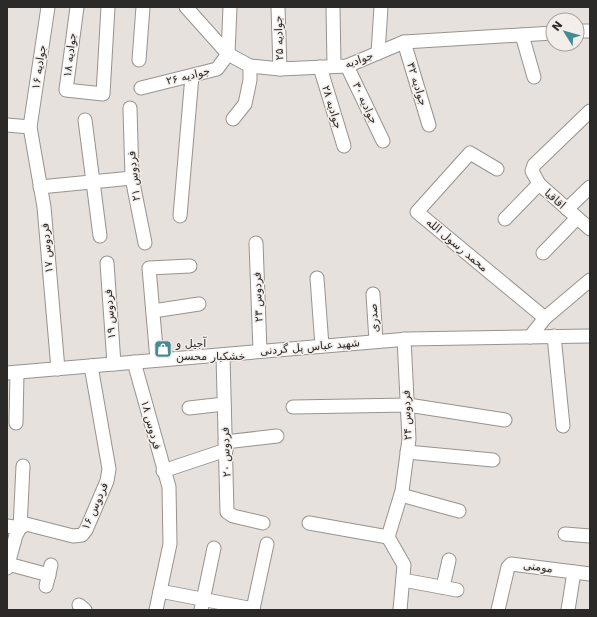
<svg xmlns="http://www.w3.org/2000/svg" width="597" height="617" font-family="'DejaVu Sans','Noto Sans Arabic',sans-serif">
  <rect width="100%" height="100%" fill="#e7e1dd"/>
  <g fill="none" stroke-linecap="round" stroke-linejoin="round">
    <defs>
      <g id="minor">
        <polyline points="48,7 30,127 44,207 58,369"/>
        <polyline points="77,7 66,90 103,94 108,7"/>
        <polyline points="186,7 228,54 250,66 280,69 347,66 404,42 553,33"/>
        <polyline points="278,7 280,69"/>
        <polyline points="333,7 334,66"/>
        <polyline points="577,31 590,31"/>
        <polyline points="522,35 534,77"/>
        <polyline points="404,42 429,125"/>
        <polyline points="378,53 381,7"/>
        <polyline points="139,60 143,7"/>
        <polyline points="347,66 383,141"/>
        <polyline points="320,67 344,146"/>
        <polyline points="141,88 217,69 228,54 230,7"/>
        <polyline points="130,108 132,178 145,243"/>
        <polyline points="233,119 245,104 250,80 250,66"/>
        <polyline points="85,120 100,236"/>
        <polyline points="7,125 30,127"/>
        <polyline points="497,169 470,153 417,212 545,318 530,337"/>
        <polyline points="539,184 532,171 534,165 590,111"/>
        <polyline points="40,187 132,178"/>
        <polyline points="567,209 590,187"/>
        <polyline points="180,216 192,76"/>
        <polyline points="505,219 539,184 590,229"/>
        <polyline points="256,243 260,351"/>
        <polyline points="543,253 577,218"/>
        <polyline points="107,263 114,364"/>
        <polyline points="317,278 322,346"/>
        <polyline points="373,294 376,341"/>
        <polyline points="153,311 199,304"/>
        <polyline points="545,318 590,280"/>
        <polyline points="554,336 563,426"/>
        <polyline points="223,355 227,512 233,516 263,523"/>
        <polyline points="157,360 149,268 190,266"/>
        <polyline points="134,362 169,487 170,544 156,610"/>
        <polyline points="7,373 408,339 590,336"/>
        <polyline points="293,407 408,405 505,420"/>
        <polyline points="189,408 224,404"/>
        <polyline points="16,423 17,373"/>
        <polyline points="225,442 277,436"/>
        <polyline points="407,452 493,460"/>
        <polyline points="163,471 226,450"/>
        <polyline points="401,495 459,511"/>
        <polyline points="309,523 388,537"/>
        <polyline points="7,526 20,528"/>
        <polyline points="20,528 26,524 73,536 82,535 86,530 107,481 109,469 91,366"/>
        <polyline points="565,534 590,536"/>
        <polyline points="388,537 402,491 409,439 404,339"/>
        <polyline points="388,537 404,565 400,610"/>
        <polyline points="8,564 49,575"/>
        <polyline points="7,568 16,535 20,528 23,466"/>
        <polyline points="403,580 457,590"/>
        <polyline points="46,586 51,565"/>
        <polyline points="443,587 449,560"/>
        <polyline points="160,591 253,609 253,610"/>
        <polyline points="79,605 85,610"/>
        <polyline points="253,609 267,544"/>
        <polyline points="201,610 214,548"/>
        <polyline points="498,610 508,567 511,564 590,574"/>
        <polyline points="568,610 574,572"/>
      </g>
    </defs>
    <use href="#minor" stroke="#98938f" stroke-width="15"/>
    <use href="#minor" stroke="#fff" stroke-width="13"/>
  </g>
  <defs>
    <symbol id="shop-square" viewBox="-11 -11 22 22"><rect x="-9" y="-9" width="18" height="18" rx="4" fill="#458b95" stroke="#f4eeea"/><path d="M-5-2.5h2.3a2.7 3.5 0 0 1 5.4 0H5L5.5 6h-11ZM-1.5-2.5h3a1.5 2.3 0 0 0-3 0Z" fill="#fff"/></symbol>
  </defs>
  <g fill-rule="evenodd">
    <use href="#shop-square" x="153" y="339" width="20" height="20"/>
  </g>
  <g text-anchor="middle" dominant-baseline="central" stroke-width="3" stroke-linejoin="round" paint-order="stroke">
    <g font-size="11" fill="#2c2a29" stroke="#f4eeea">
      <text transform="translate(279 38) rotate(-92)">جوادیه ۲۵</text>
      <text transform="translate(70 55) rotate(-83)">جوادیه ۱۸</text>
      <text transform="translate(359 60) rotate(-19)">جوادیه</text>
      <text transform="translate(39 67) rotate(-81)">جوادیه ۱۶</text>
      <text transform="translate(188 76) rotate(-14)">جوادیه ۲۶</text>
      <text transform="translate(417 84) rotate(73)">جوادیه ۳۲</text>
      <text transform="translate(365 103) rotate(65)">جوادیه ۳۰</text>
      <text transform="translate(332 107) rotate(73)">جوادیه ۲۸</text>
      <text transform="translate(134 176) rotate(-96)">فردوس ۲۱</text>
      <text transform="translate(555 199) rotate(41)">اقاقیا</text>
      <text transform="translate(457 245) rotate(40)">محمد رسول الله</text>
      <text transform="translate(47 248) rotate(-95)">فردوس ۱۷</text>
      <text transform="translate(258 297) rotate(-92)">فردوس ۲۳</text>
      <text transform="translate(110 314) rotate(-94)">فردوس ۱۹</text>
      <text transform="translate(374 318) rotate(-94)">صدری</text>
      <text transform="translate(310 347) rotate(-5)">شهید عباس پل گردنی</text>
      <text transform="translate(407 415) rotate(-92)">فردوس ۲۴</text>
      <text transform="translate(151 425) rotate(75)">فردوس ۱۸</text>
      <text transform="translate(226 452) rotate(-92)">فردوس ۲۰</text>
      <text transform="translate(95 506) rotate(-66)">فردوس ۱۶</text>
      <text transform="translate(538 567) rotate(8)">مومنی</text>
    </g>
    <g font-size="11" fill="#2c2a29" stroke="#f4eeea" text-anchor="start">
      <text x="176" y="343">آجیل و<tspan x="176" dy="13">خشکبار محسن</tspan></text>
    </g>
  </g>
  <rect width="597" height="617" fill="none" stroke="#2c2a29" stroke-width="16"/>
  <g transform="translate(565 32) rotate(307)"><circle r="19" fill="#f4eeea" stroke="#a4a09d"/>
  <path d="M0-3L7 15L0 10L-7 15Z" fill="#458b95"/>
  <text y="-6" font-size="11" font-weight="bold" text-anchor="middle" fill="#2c2a29">N</text>
  </g>
</svg>
